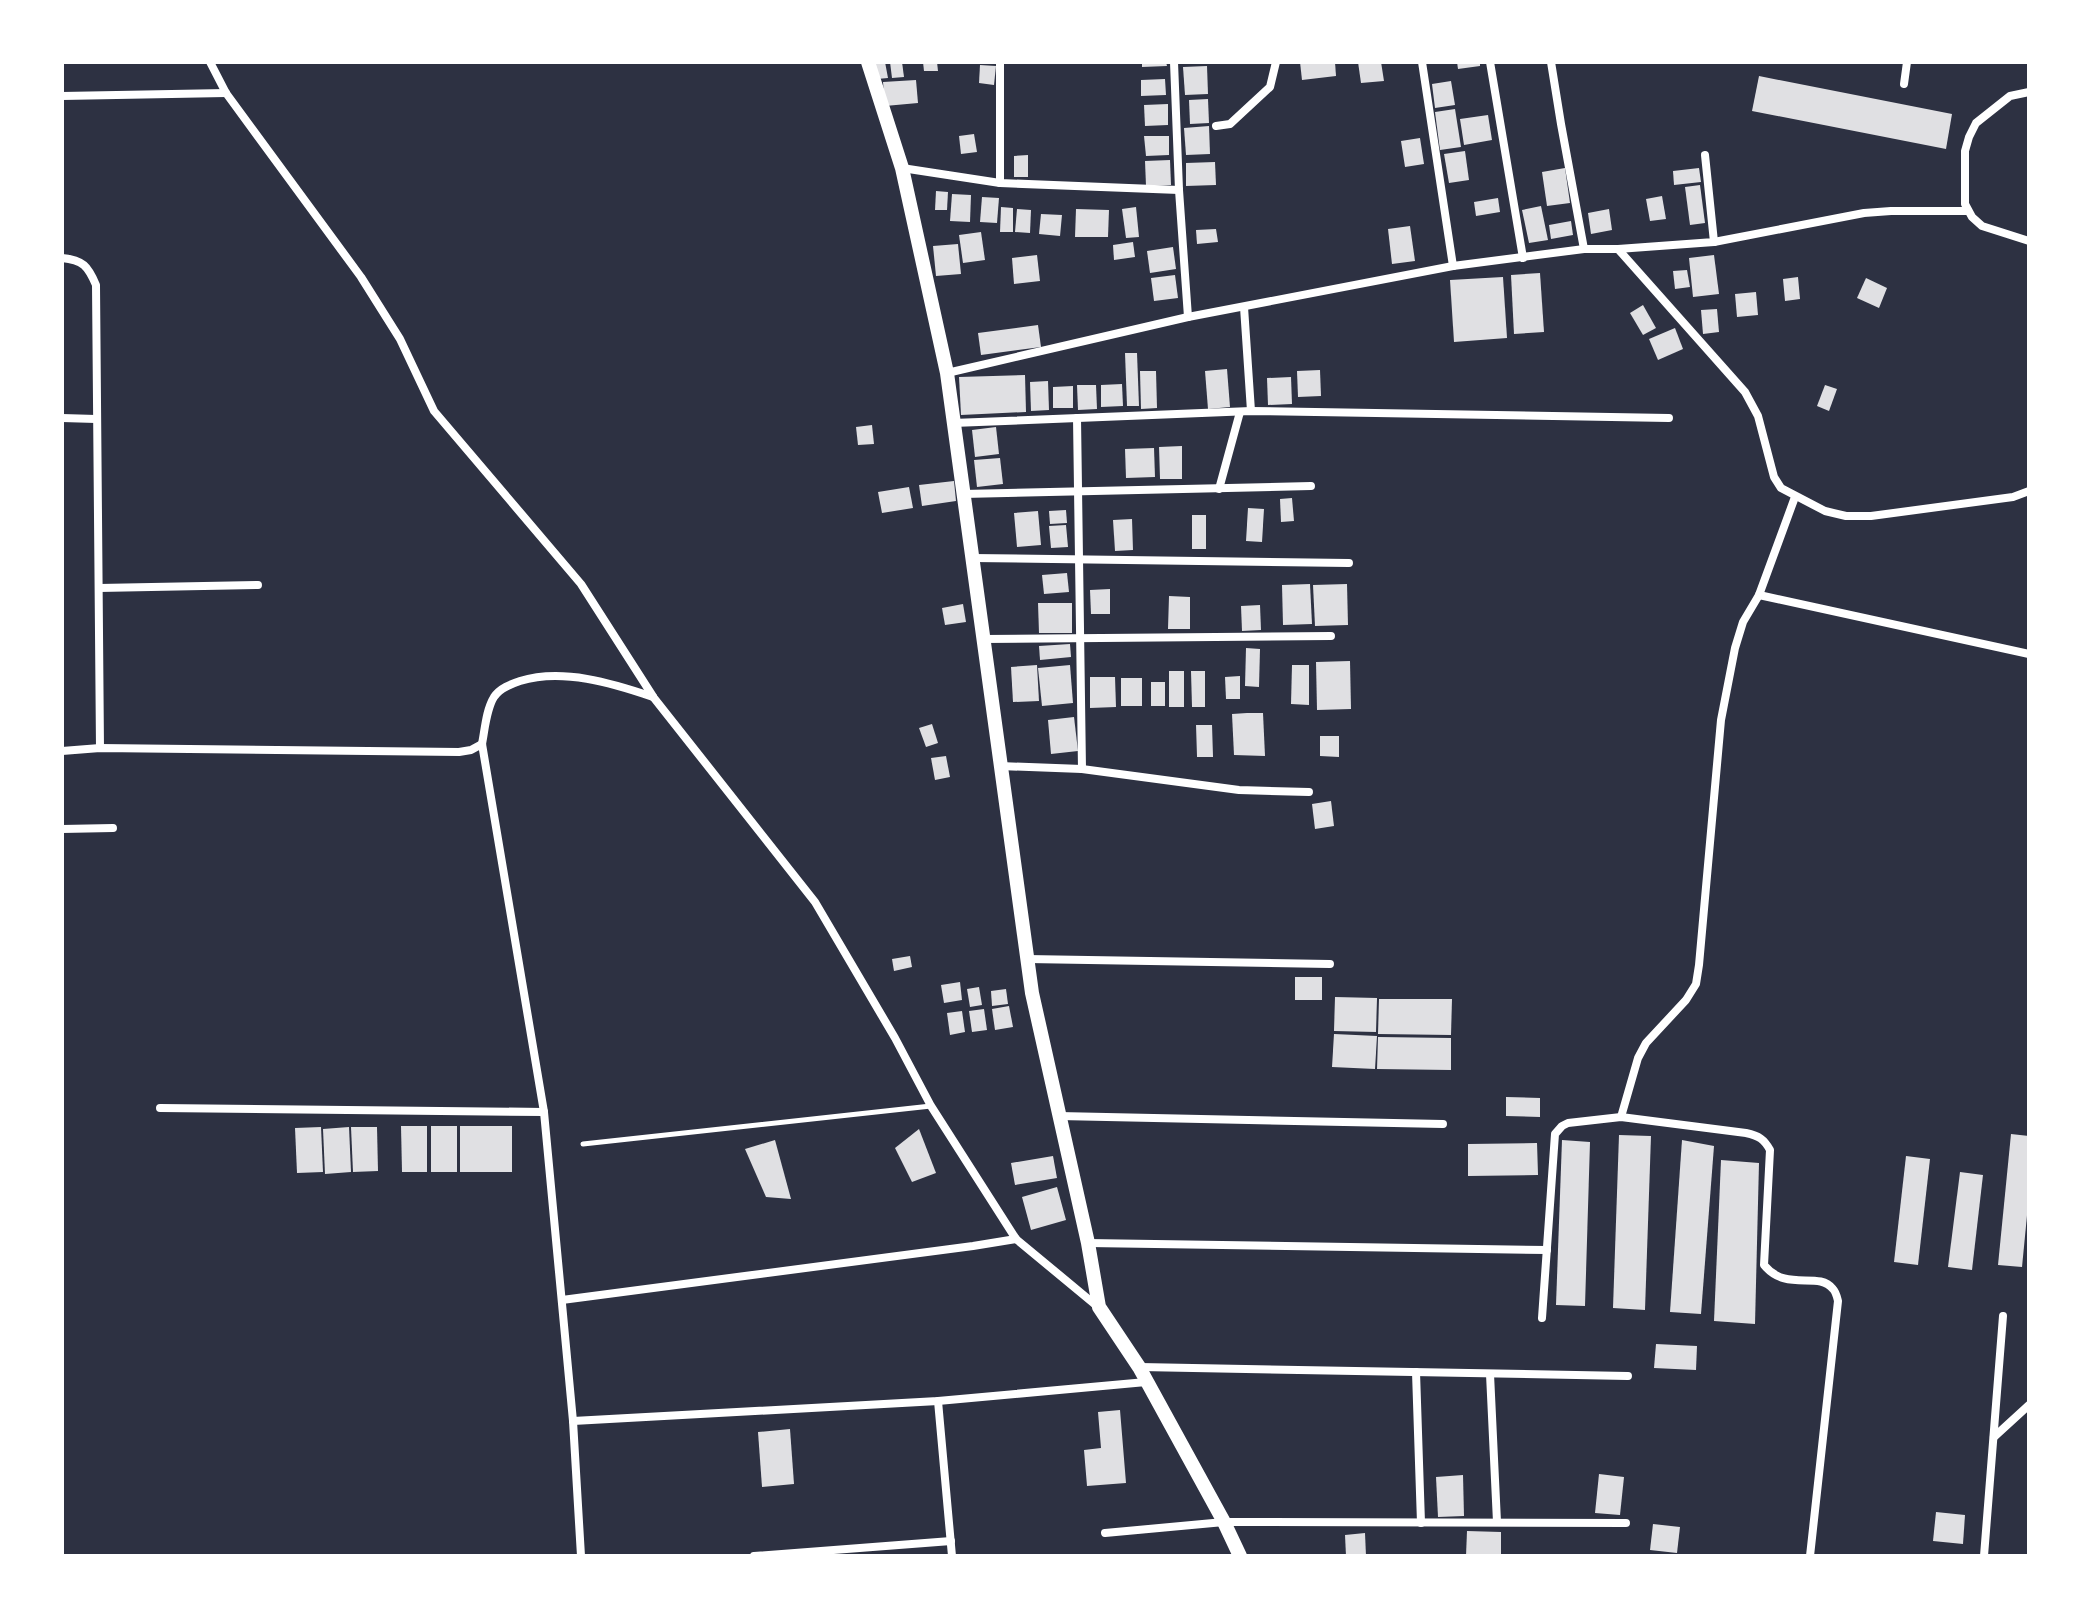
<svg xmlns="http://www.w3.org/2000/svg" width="2091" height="1618" font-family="'Golos Text',sans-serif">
  <rect width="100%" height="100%" fill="#2d3142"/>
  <g fill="#e0e0e3">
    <polygon points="885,62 888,78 877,79 875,63"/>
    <polygon points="890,62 902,62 904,77 892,78"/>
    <polygon points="923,62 937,62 938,71 924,71"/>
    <polygon points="1142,62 1166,62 1167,66 1142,67"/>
    <polygon points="1300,62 1335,62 1336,76 1302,80"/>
    <polygon points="1358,62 1381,62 1384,81 1361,83"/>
    <polygon points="1457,62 1480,62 1480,66 1458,69"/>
    <polygon points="980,65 996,66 994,85 979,83"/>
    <polygon points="1207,66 1208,94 1185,95 1183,67"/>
    <polygon points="1759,76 1952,114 1946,149 1752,111"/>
    <polygon points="1165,79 1166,95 1141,96 1141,80"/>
    <polygon points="916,80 918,103 885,106 883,82"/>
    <polygon points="1451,81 1455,105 1435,108 1432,84"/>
    <polygon points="1208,99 1209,123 1190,124 1189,100"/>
    <polygon points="1168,104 1168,125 1145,126 1144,105"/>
    <polygon points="1455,109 1461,147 1440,150 1435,112"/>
    <polygon points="1488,115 1492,140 1464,145 1460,119"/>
    <polygon points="1209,126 1210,154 1186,155 1184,128"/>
    <polygon points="974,134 977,152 961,154 959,136"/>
    <polygon points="1144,136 1169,136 1169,155 1146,156"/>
    <polygon points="1420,138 1424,164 1405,167 1401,141"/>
    <polygon points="1465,151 1469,180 1449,183 1444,154"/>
    <polygon points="1028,155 1028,177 1014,177 1014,156"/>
    <polygon points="1170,160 1171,185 1146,186 1145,161"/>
    <polygon points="1215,162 1216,185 1186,186 1186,163"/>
    <polygon points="1565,168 1570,203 1547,206 1542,172"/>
    <polygon points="1699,168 1701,182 1674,185 1673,171"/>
    <polygon points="1700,185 1705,223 1690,225 1685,187"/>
    <polygon points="936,191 948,192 947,210 935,210"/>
    <polygon points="952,194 971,195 970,222 950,221"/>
    <polygon points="1662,196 1666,219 1650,221 1646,199"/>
    <polygon points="982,197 999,198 997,223 980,222"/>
    <polygon points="1498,198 1500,212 1476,216 1474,202"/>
    <polygon points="1541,206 1548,240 1529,243 1522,210"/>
    <polygon points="1001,207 1013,208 1013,232 1000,232"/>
    <polygon points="1136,207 1139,237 1126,238 1122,209"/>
    <polygon points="1017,209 1031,210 1030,233 1015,232"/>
    <polygon points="1076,209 1109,210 1108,237 1075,237"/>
    <polygon points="1609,209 1612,230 1591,234 1588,213"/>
    <polygon points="1041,214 1062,215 1060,236 1039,234"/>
    <polygon points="1571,221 1573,235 1551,239 1549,225"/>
    <polygon points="1410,226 1415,261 1392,264 1388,229"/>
    <polygon points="1216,229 1218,242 1197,244 1196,230"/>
    <polygon points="981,232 985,260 963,263 959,235"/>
    <polygon points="1133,242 1135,257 1114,260 1113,245"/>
    <polygon points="958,244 961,274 936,276 933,246"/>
    <polygon points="1173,247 1176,269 1150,273 1147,251"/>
    <polygon points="1037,255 1040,281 1014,284 1012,258"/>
    <polygon points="1714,255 1719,294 1693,297 1689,258"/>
    <polygon points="1687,270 1690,287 1675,289 1673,271"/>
    <polygon points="1540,273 1544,332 1514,334 1511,275"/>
    <polygon points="1175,275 1178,298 1154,301 1151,278"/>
    <polygon points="1503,277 1507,338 1454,342 1450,280"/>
    <polygon points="1798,277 1800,299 1785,301 1783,279"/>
    <polygon points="1866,278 1887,288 1879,308 1857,298"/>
    <polygon points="1756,292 1758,315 1737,317 1735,294"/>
    <polygon points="1643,305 1656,328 1643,335 1630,313"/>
    <polygon points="1717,309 1719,332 1703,334 1701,310"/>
    <polygon points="1038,325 1041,347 981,355 978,333"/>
    <polygon points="1675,328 1683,349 1658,360 1649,339"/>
    <polygon points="1125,353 1137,353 1139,406 1127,406"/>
    <polygon points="1227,369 1230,407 1208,409 1205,371"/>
    <polygon points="1320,370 1321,396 1298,397 1297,371"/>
    <polygon points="1140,371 1156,371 1157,408 1141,409"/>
    <polygon points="1025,375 1026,412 961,415 959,377"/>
    <polygon points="1291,377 1292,404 1268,405 1267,378"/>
    <polygon points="1048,381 1049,410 1031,411 1030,382"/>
    <polygon points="1122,384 1123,406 1101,407 1101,385"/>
    <polygon points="1077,385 1096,385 1097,409 1078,410"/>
    <polygon points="1825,385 1837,389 1829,411 1817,406"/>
    <polygon points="1073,386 1073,408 1053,408 1053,387"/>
    <polygon points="872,425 874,444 858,445 856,427"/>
    <polygon points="996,427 999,454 975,457 972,430"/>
    <polygon points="1182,446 1182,479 1160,479 1159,447"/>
    <polygon points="1154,448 1155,477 1126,478 1125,449"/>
    <polygon points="1000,458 1003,484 977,487 974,460"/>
    <polygon points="954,481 956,501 922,506 919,485"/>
    <polygon points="909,487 913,508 882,513 878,492"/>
    <polygon points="1292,498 1294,521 1281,522 1280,499"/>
    <polygon points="1248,508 1264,509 1262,542 1246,541"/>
    <polygon points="1066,510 1067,523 1050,524 1049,511"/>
    <polygon points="1038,511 1041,545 1017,547 1014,513"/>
    <rect x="1192" y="515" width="14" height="34"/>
    <polygon points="1132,519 1133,550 1115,551 1113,520"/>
    <polygon points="1066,525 1068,547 1051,548 1049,526"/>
    <polygon points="1067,573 1069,592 1044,594 1042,575"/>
    <polygon points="1310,584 1312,624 1283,625 1282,585"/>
    <polygon points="1347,584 1348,625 1315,626 1313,585"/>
    <polygon points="1110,589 1110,614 1091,614 1090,590"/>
    <polygon points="1169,596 1190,597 1190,629 1168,629"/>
    <polygon points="1038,603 1072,603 1072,633 1039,633"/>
    <polygon points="963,604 966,622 945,625 942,608"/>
    <polygon points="1260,605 1261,630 1242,631 1241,606"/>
    <polygon points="1070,644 1071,657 1040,660 1039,646"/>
    <polygon points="1246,648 1260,649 1259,687 1245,686"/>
    <polygon points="1350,661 1351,709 1317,710 1316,662"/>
    <polygon points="1037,665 1039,701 1013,702 1011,667"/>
    <polygon points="1070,665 1073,703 1042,706 1038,668"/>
    <polygon points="1292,665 1309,665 1309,705 1291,704"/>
    <rect x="1169" y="671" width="15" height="36"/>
    <polygon points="1191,671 1205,671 1205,707 1192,707"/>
    <polygon points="1240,676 1240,699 1226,699 1225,677"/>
    <polygon points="1090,677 1115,677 1116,707 1090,708"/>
    <rect x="1121" y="678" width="21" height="28"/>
    <rect x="1151" y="682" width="14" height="24"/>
    <polygon points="1247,713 1263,713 1265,756 1234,755 1232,714"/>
    <polygon points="1074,717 1078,751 1051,754 1048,720"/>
    <polygon points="932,724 938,743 926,747 919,728"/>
    <polygon points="1196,725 1212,725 1213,757 1197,757"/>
    <polygon points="1320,736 1339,736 1339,757 1320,756"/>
    <polygon points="946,756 950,777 935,780 931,758"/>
    <polygon points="1331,801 1334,826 1315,829 1312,804"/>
    <polygon points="910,956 912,967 894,971 892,959"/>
    <rect x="1295" y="977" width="27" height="23"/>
    <polygon points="960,982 962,1000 944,1003 941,985"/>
    <polygon points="979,987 982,1005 970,1007 967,989"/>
    <polygon points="1006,989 1008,1004 992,1006 991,991"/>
    <polygon points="1335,997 1377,998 1376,1032 1334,1031"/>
    <polygon points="1379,999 1452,999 1451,1035 1378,1034"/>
    <polygon points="1009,1006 1013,1027 995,1030 992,1009"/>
    <polygon points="984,1009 987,1030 972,1032 969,1011"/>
    <polygon points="962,1011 965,1032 950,1035 947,1013"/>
    <polygon points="1334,1034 1377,1036 1375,1069 1332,1067"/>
    <polygon points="1378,1037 1451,1038 1451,1070 1377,1069"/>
    <polygon points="1506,1097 1540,1098 1540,1117 1506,1116"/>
    <polygon points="401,1126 427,1126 427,1172 402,1172"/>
    <rect x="431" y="1126" width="26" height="46"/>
    <rect x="460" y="1126" width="52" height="46"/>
    <polygon points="321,1127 323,1172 297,1173 295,1128"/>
    <polygon points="349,1127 351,1172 325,1174 323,1129"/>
    <polygon points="351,1127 377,1127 378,1171 353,1172"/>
    <polygon points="919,1129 936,1173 912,1182 895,1148"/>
    <polygon points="2011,1134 2029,1136 2029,1195 2022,1267 1998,1265"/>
    <polygon points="1619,1135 1651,1136 1645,1310 1613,1308"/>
    <polygon points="775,1140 791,1199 766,1197 745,1149"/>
    <polygon points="1562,1140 1590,1142 1585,1306 1556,1305"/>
    <polygon points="1682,1140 1714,1146 1701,1314 1670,1312"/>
    <polygon points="1537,1143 1538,1175 1468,1176 1468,1144"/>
    <polygon points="1053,1156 1057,1178 1015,1185 1011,1163"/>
    <polygon points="1906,1156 1930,1159 1918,1265 1894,1262"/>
    <polygon points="1721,1160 1759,1163 1755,1324 1714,1321"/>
    <polygon points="1960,1172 1983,1175 1972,1270 1948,1267"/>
    <polygon points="1057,1187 1066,1220 1031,1230 1022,1197"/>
    <polygon points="1656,1344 1697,1346 1696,1370 1654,1368"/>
    <polygon points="1120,1410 1126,1483 1087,1486 1084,1450 1101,1448 1098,1412"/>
    <polygon points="790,1429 794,1484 762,1487 758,1432"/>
    <polygon points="1599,1474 1624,1477 1620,1515 1595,1513"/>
    <polygon points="1463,1475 1464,1516 1438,1517 1436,1477"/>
    <polygon points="1936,1512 1965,1515 1963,1544 1933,1541"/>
    <polygon points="1653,1524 1680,1527 1677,1553 1650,1550"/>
    <polygon points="1467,1531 1501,1532 1501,1556 1466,1556"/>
    <polygon points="1365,1533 1366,1556 1346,1556 1345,1535"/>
  </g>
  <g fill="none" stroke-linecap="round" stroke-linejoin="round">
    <polyline stroke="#fff" stroke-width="5" points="583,1144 931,1106"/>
    <g stroke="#fff" stroke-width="8">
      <polyline points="210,62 226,93 361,277 400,339 434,411 581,584 654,698 815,902 895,1038 931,1106 1016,1239 1098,1307"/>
      <polyline points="1174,62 1179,190 1188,317"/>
      <polyline points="1422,62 1453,266"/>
      <polyline points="1490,62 1523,258"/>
      <polyline points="1551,62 1561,124 1584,249"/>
      <polyline points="1904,84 1907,62"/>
      <polyline points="2029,92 2010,96 1976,123 1969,137 1965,151 1965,204 1972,217 1982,226 2029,241"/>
      <polyline points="62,96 226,93"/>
      <polyline points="1216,126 1230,124 1270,87 1276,62"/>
      <polyline points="902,168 1000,183 1179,190"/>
      <polyline points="1000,183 1000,62"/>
      <polyline points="1714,242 1864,213 1891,211 1968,211"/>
      <polyline points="1618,249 1714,242 1705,155"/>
      <path d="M62,258C83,260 88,266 96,285L100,748"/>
      <polyline points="1244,307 1251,411"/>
      <polyline points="947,373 1188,317 1453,266 1584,249 1618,249 1745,392 1758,416 1774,477 1781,488 1825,511 1846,516 1871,516 2013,497 2029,491"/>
      <polyline points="62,418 96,419"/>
      <polyline points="1077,418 1082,769"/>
      <polyline points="953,423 1251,411 1669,418"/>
      <polyline points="1219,489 1240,412"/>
      <polyline points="963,494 1311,486"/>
      <polyline points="972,558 1349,563"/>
      <polyline points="99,588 258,585"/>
      <polyline points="1759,595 2029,654"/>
      <polyline points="983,639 1331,636"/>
      <polyline points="62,751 100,748 459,752 471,750 482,744"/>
      <polyline points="1000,766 1082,769 1239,790 1309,792"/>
      <polyline points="62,829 113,828"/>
      <polyline points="1027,959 1330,964"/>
      <polyline points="160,1108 544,1112"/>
      <polyline points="1059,1116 1443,1124"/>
      <polyline points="1621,1117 1638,1058 1646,1043 1686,1000 1696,984 1699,965 1721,720 1735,648 1743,622 1759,595 1795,497"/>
      <polyline points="1088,1243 1547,1250"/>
      <polyline points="562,1300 973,1246 1016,1239"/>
      <path d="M1542,1318L1555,1134L1562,1126L1568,1123L1621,1117L1746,1133C1759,1136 1764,1139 1770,1150L1764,1265C1787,1293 1818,1270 1833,1289C1836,1292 1837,1297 1838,1301L1810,1556"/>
      <polyline points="1140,1367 1628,1376"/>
      <polyline points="1416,1372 1421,1523"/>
      <polyline points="1490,1374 1497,1522"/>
      <polyline points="938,1401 952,1556"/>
      <polyline points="573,1421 938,1401 1146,1382"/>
      <polyline points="1994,1437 2029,1405"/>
      <polyline points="1105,1533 1224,1522 1626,1523"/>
      <path d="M581,1556L573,1421L544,1112L482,744C485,729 486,710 494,697C500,688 511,684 520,681C562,668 612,683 653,697"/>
      <polyline points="754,1556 951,1541"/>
      <polyline points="1984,1556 2003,1316"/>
    </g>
    <polyline stroke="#fff" stroke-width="14" points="868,62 902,168 947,373 1032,993 1088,1243 1099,1307 1139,1367 1224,1522 1240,1556"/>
  </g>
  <rect width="2091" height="1618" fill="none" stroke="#ffffff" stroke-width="128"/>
</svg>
